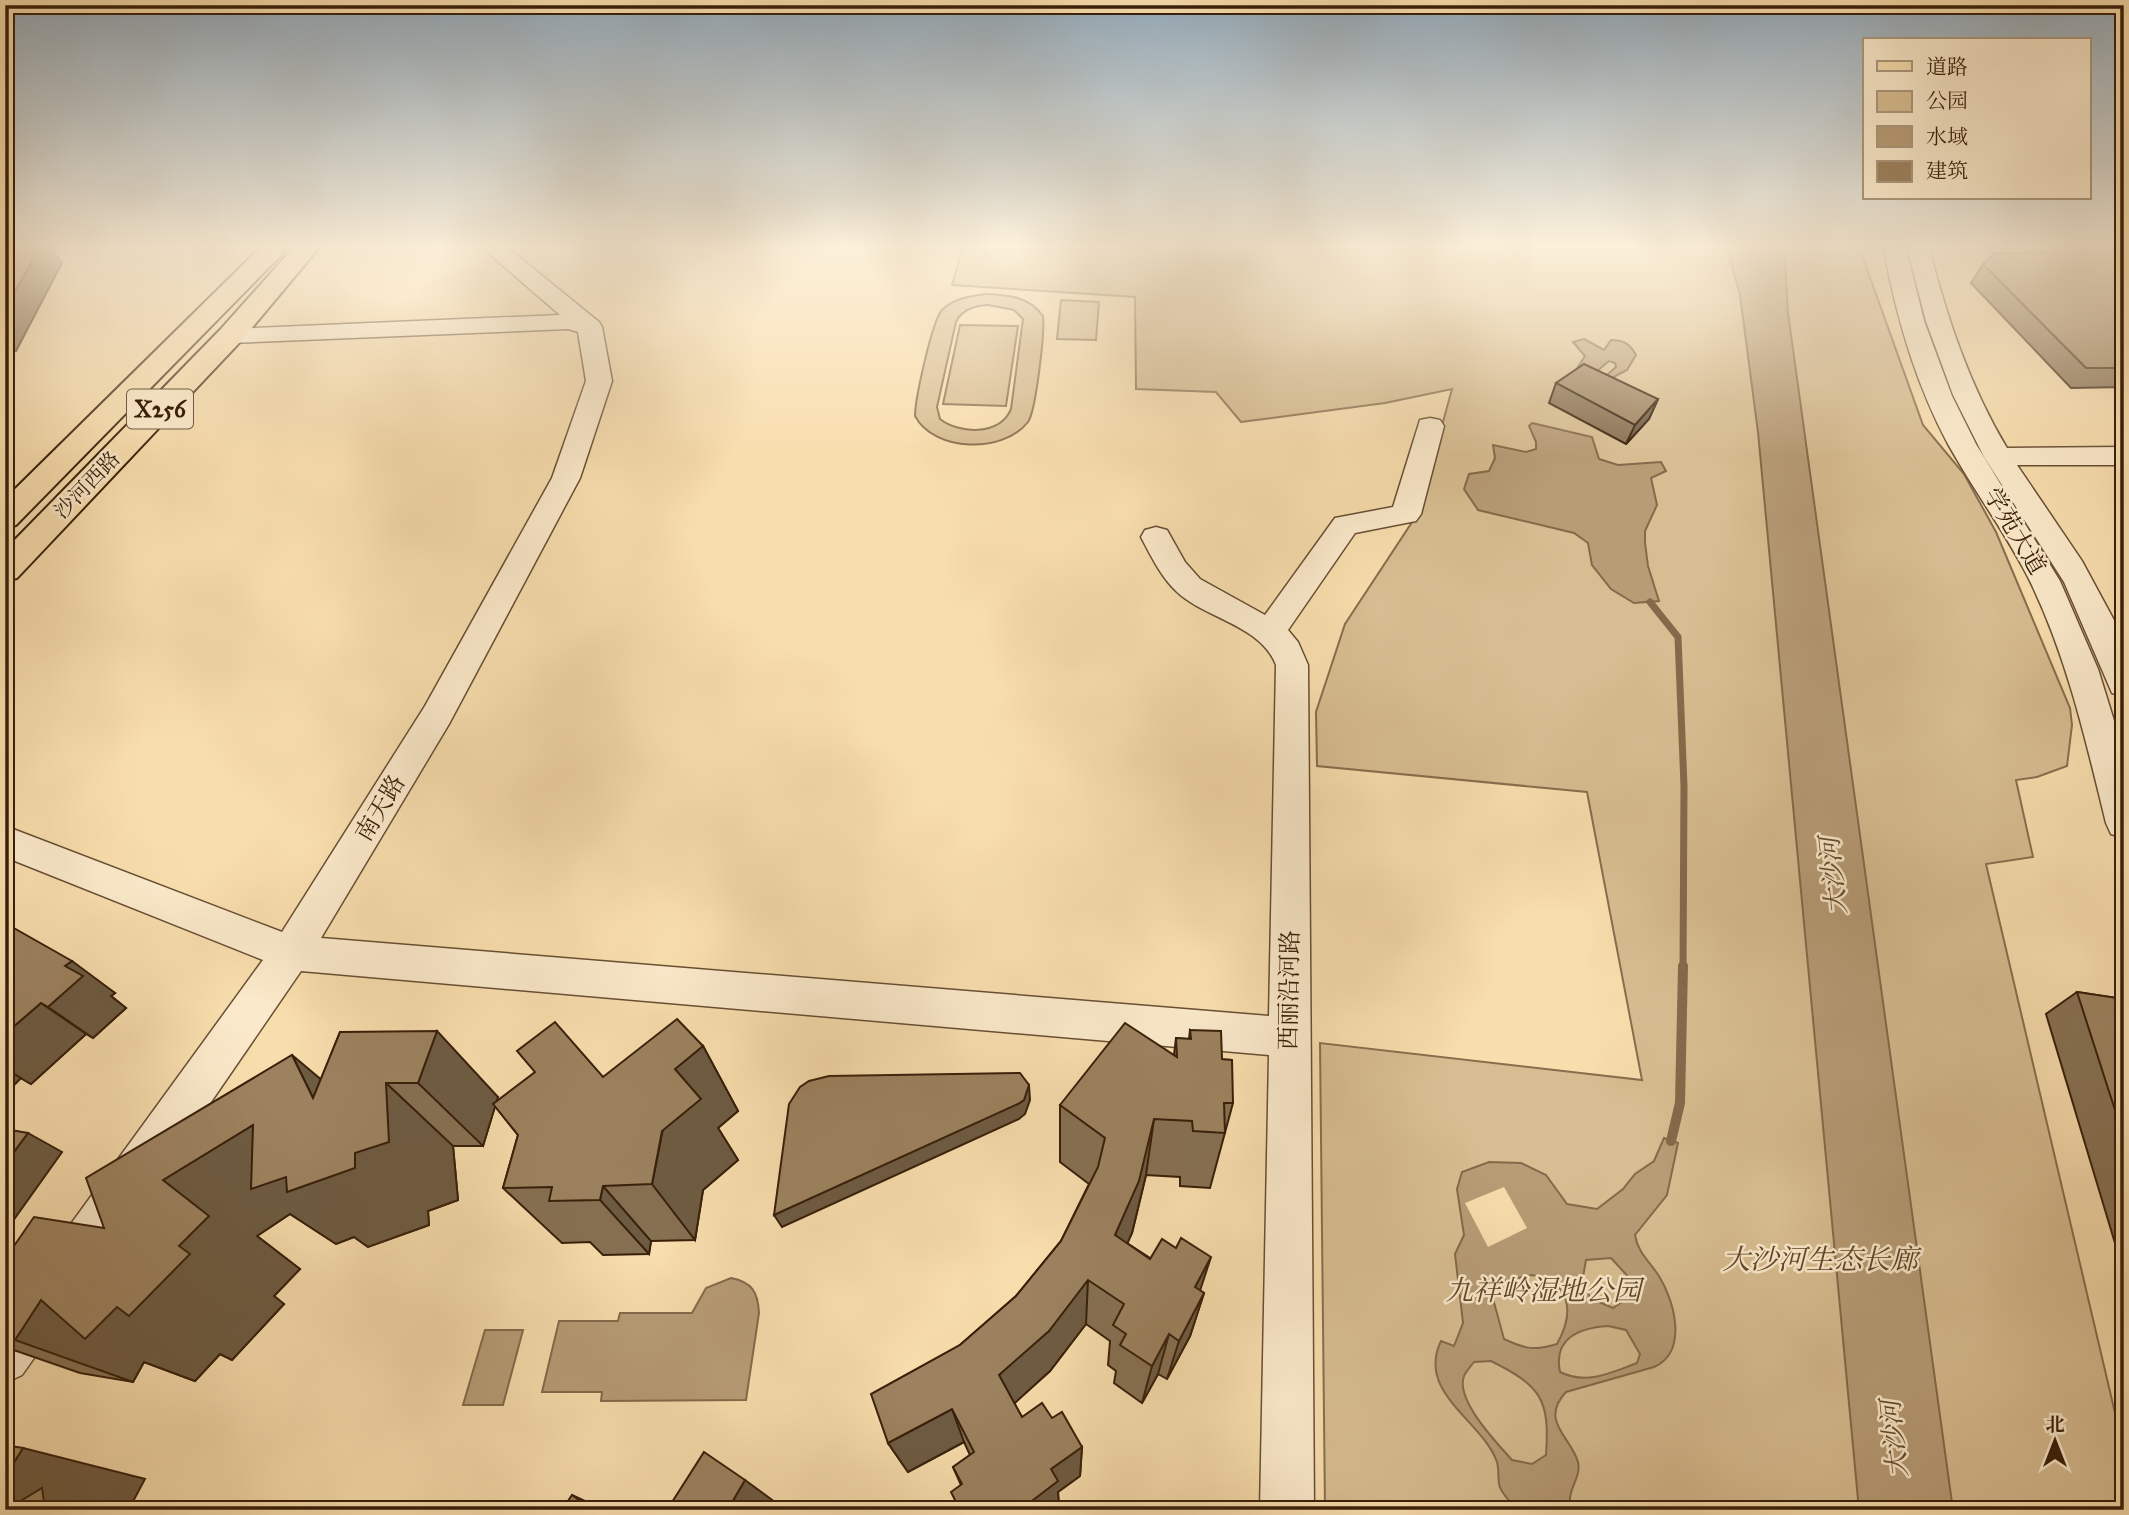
<svg xmlns="http://www.w3.org/2000/svg" width="2129" height="1515" font-family="'IM FELL Great Primer','Noto Serif SC',serif">
  <rect width="100%" height="100%" fill="#f8ddad"/>
  <filter id="stains"><feTurbulence type="fractalNoise" baseFrequency=".00286" numOctaves="4"/><feColorMatrix values="0 0 0 0 .2 0 0 0 0 .09 0 0 0 0 .02 0 0 0 .5 -.17"/></filter>
  <radialGradient id="worn" r=".72"><stop offset=".6" stop-color="#630" stop-opacity="0"/><stop offset="1" stop-color="#630" stop-opacity=".3"/></radialGradient>
  <g fill="#d7bd91" stroke="#886e4e" stroke-width="2" fill-rule="evenodd">
    <polygon points="964,244 1858,244 1923,425 1964,474 1996,532 2070,708 2072,725 2067,766 2037,777 2016,780 2033,857 1986,864 2124,1451 2124,1510 1325,1510 1320,1043 1642,1080 1587,792 1317,766 1316,712 1345,624 1418,513 1452,389 1385,403 1241,422 1216,392 1136,389 1135,297 952,285"/>
    <path d="M987,294C1009,295 1030,297 1043,316C1045,331 1036,411 1028,422C1003,454 934,452 915,416C915,399 932,321 942,310C954,298 971,296 987,294ZM988,305L1014,310L1023,319L1011,409C1000,436 959,434 940,419L937,407L956,322C962,309 975,306 988,305Z"/>
    <polygon points="1061,300 1099,302 1096,340 1057,339"/>
    <polygon points="960,325 1018,326 1006,406 943,404"/>
  </g>
  <g fill="#b79c76" stroke="#846a4b" stroke-width="2" fill-rule="evenodd">
    <polygon points="1726,244 1784,244 1788,313 1953,1510 1859,1510 1758,432 1740,295"/>
    <path d="M1584,339L1604,350L1611,340C1624,340 1630,344 1636,355L1627,370L1608,380L1602,375L1608,374L1616,367L1615,363L1609,361L1597,371L1579,374L1578,367L1585,356L1573,342Z"/>
    <polygon points="1532,423 1592,437 1599,459 1618,465 1661,462 1666,471 1651,478 1657,505 1645,531 1645,543 1648,566 1659,601 1634,603 1611,589 1592,565 1588,543 1574,533 1478,510 1464,489 1469,474 1489,471 1495,458 1493,445 1526,452 1536,449 1536,442 1529,426"/>
    <path d="M1664,1138L1678,1143L1667,1195L1635,1235C1638,1253 1649,1261 1659,1276C1675,1302 1688,1352 1654,1367L1566,1392C1539,1421 1571,1437 1578,1462C1582,1479 1564,1492 1572,1510H1517C1511,1502 1500,1493 1499,1484C1498,1477 1499,1469 1497,1462C1482,1420 1416,1393 1441,1341L1454,1346L1463,1323L1455,1254L1464,1235L1457,1189L1462,1172L1489,1162L1521,1163L1546,1175L1567,1204L1597,1209L1623,1189L1635,1174L1654,1161ZM1611,1258L1633,1282L1627,1298L1613,1308L1590,1298L1583,1277L1586,1260ZM1532,1275C1571,1283 1575,1312 1557,1344C1535,1351 1525,1349 1504,1339L1492,1295L1500,1282ZM1608,1326L1626,1330L1640,1354L1637,1363C1610,1373 1587,1385 1560,1372C1553,1338 1579,1328 1608,1326ZM1491,1361C1541,1386 1550,1399 1546,1455L1532,1464L1512,1460C1497,1443 1455,1400 1464,1376C1466,1371 1471,1366 1474,1362Z"/>
    <path d="M731,1278C752,1282 758,1292 759,1313L746,1400L601,1401L602,1392H542L559,1321H618L620,1313H692L706,1288Z"/>
    <polygon points="485,1330 523,1330 503,1405 463,1405"/>
  </g>
  <polygon fill="#f8ddad" points="1504,1187 1527,1228 1488,1247 1465,1203"/>
  <g fill="none" stroke-linecap="round" stroke-linejoin="round">
    <polyline stroke="#846a4b" stroke-width="7" points="1650,602 1678,637 1684,786 1683,968"/>
    <polyline stroke="#846a4b" stroke-width="10" points="1671,1141 1680,1103 1683,966"/>
    <defs>
      <g id="minor">
        <path d="M478,244H503L599,322L602,327L612,381L580,478L449,724L321,938L1269,1016L1276,665C1261,625 1206,619 1177,592C1161,577 1151,556 1141,537L1145,530L1156,527L1167,530L1185,562L1200,579L1265,615L1335,518L1393,507L1420,420L1430,418L1440,420L1444,426L1421,514L1416,521L1355,533L1288,630L1298,642L1308,665L1314,1510H1260L1269,1055L301,971L86,1284L69,1291L52,1284L45,1267L52,1250L263,960L5,857V826L282,932L425,706L552,478L586,381L578,332L568,329L230,343L221,341L218,336L221,331L230,329L560,315Z"/>
        <path d="M1883,244H1905L1924,321L1952,396L1976,444L2060,581L2098,669L2124,753V838L2111,834L2106,823C2086,741 2067,657 2030,581C2006,533 1974,491 1948,444C1915,382 1895,313 1883,244Z"/>
        <path d="M1906,244H1928C1946,315 1969,385 2007,448L2124,447V465H2017L2082,561L2116,624L2124,642V696L2112,693L2064,582L1984,457L1953,395L1926,321Z"/>
        <path d="M39,1286L56,1293L63,1310L56,1327L22,1375L5,1383C5,1341 0,1305 39,1286Z"/>
      </g>
      <g id="major">
        <polygon points="273,244 280,246 284,251 280,256 16,525 5,528 5,499 262,246"/>
        <polygon points="297,244 322,244 240,342 17,578 5,581 5,550 220,330"/>
      </g>
    </defs>
    <use href="#minor" stroke="#684e33" stroke-width="3"/>
    <use href="#major" stroke="#381f0a" stroke-width="4"/>
    <use href="#minor" fill="#fae9ca" fill-rule="evenodd"/>
    <use href="#major" fill="#f8ddad" fill-rule="evenodd"/>
  </g>
  <g fill="#867052" stroke="#381f0a" stroke-width="2">
    <polygon points="2017,244 2124,244 2124,387 2071,388 1971,283 1983,264 2026,252"/>
    <polygon points="1556,383 1658,399 1649,419 1626,444 1549,403"/>
    <polygon points="5,923 115,993 111,996 126,1008 93,1038 86,1034 31,1084 21,1078 15,1084 5,1078"/>
    <polygon points="2077,992 2124,999 2124,1273 2046,1014"/>
    <polygon points="1190,1030 1222,1059 1233,1103 1210,1188 1180,1186 1180,1177 1146,1175 1132,1233 1127,1243 1204,1293 1190,1336 1167,1379 1158,1374 1142,1403 1114,1383 1116,1371 1108,1365 1110,1341 1086,1324 1050,1371 1014,1403 1022,1417 1052,1418 1082,1447 1080,1476 1058,1492 1059,1507 1055,1510 960,1510 961,1485 953,1467 970,1455 964,1442 908,1472 888,1443 960,1345 1016,1296 1061,1241 1089,1184 1060,1162 1060,1105 1174,1055 1176,1038 1189,1039"/>
    <polygon points="340,1032 498,1097 496,1101 603,1077 703,1046 738,1111 718,1128 738,1160 703,1190 695,1240 651,1241 649,1254 603,1255 590,1242 562,1243 503,1188 518,1135 495,1106 483,1146 453,1146 458,1200 428,1211 429,1225 368,1247 354,1237 336,1244 290,1214 257,1236 300,1269 274,1296 284,1304 232,1360 220,1354 195,1381 144,1362 133,1382 80,1373 5,1347 5,1259 104,1228 321,1080"/>
  </g>
  <g fill="#6d5b42" stroke="#381f0a" stroke-width="2">
    <polygon points="42,244 48,244 62,263 16,351 5,352 5,309"/>
    <polygon points="1658,399 1649,419 1626,444 1635,425"/>
    <polygon points="72,961 115,993 111,996 126,1008 93,1038 48,1007 65,966"/>
    <polygon points="41,1003 86,1034 31,1084 5,1069 5,1034"/>
    <polygon points="437,1031 498,1097 483,1146 418,1083"/>
    <polygon points="703,1046 738,1111 718,1128 738,1160 703,1190 695,1240 652,1184 675,1069"/>
    <polygon points="292,1055 368,1119 386,1083 453,1146 458,1200 428,1211 429,1225 368,1247 354,1237 336,1244 290,1214 257,1236 300,1269 274,1296 284,1304 232,1360 220,1354 195,1381 144,1362 133,1382 15,1340 41,1300 179,1246 163,1180 253,1125 313,1098"/>
    <polygon points="5,1069 21,1078 15,1084 5,1078"/>
    <polygon points="1029,1085 1030,1100 1025,1114 1019,1119 782,1227 774,1215"/>
    <polygon points="1154,1119 1146,1175 1132,1233 1110,1283 1115,1235"/>
    <polygon points="28,1133 62,1152 5,1232 5,1164"/>
    <polygon points="603,1186 651,1241 649,1254 600,1200"/>
    <polygon points="1211,1257 1196,1303 1195,1287"/>
    <polygon points="1088,1280 1086,1324 1050,1371 1006,1411 999,1375"/>
    <polygon points="1204,1293 1190,1336 1167,1379 1179,1341"/>
    <polygon points="1169,1334 1158,1374 1142,1403 1152,1366"/>
    <polygon points="952,1409 964,1442 908,1472 888,1443"/>
    <polygon points="1082,1447 1080,1476 1058,1492 1059,1507 1055,1510 1020,1510 1051,1469"/>
    <polygon points="23,1448 145,1479 130,1507 141,1510 5,1510 5,1477"/>
    <polygon points="745,1480 783,1508 782,1510 729,1510 728,1509"/>
    <polygon points="572,1495 604,1510 592,1510"/>
    <polygon points="244,1506 258,1510 245,1510"/>
  </g>
  <g fill="#9c825f" stroke="#381f0a" stroke-width="2">
    <polygon points="5,244 42,244 5,309"/>
    <polygon points="2050,244 2124,244 2124,368 2086,368 1983,264 1994,253 2059,252"/>
    <polygon points="1584,364 1658,399 1635,425 1556,383"/>
    <polygon points="5,923 72,961 65,966 83,976 48,1007 41,1003 5,1034"/>
    <polygon points="2077,992 2124,999 2124,1138"/>
    <polygon points="677,1019 703,1046 675,1069 701,1099 662,1131 652,1184 603,1186 600,1200 549,1201 552,1187 503,1188 518,1135 493,1104 535,1072 517,1051 555,1022 603,1077"/>
    <polygon points="1125,1023 1177,1057 1176,1038 1191,1039 1190,1030 1221,1031 1222,1059 1232,1060 1233,1103 1224,1103 1225,1133 1193,1131 1192,1121 1154,1119 1139,1181 1115,1235 1150,1259 1162,1239 1176,1248 1181,1238 1211,1257 1195,1287 1204,1293 1179,1341 1169,1334 1152,1366 1120,1345 1126,1334 1113,1325 1124,1304 1088,1280 1049,1331 999,1375 1022,1417 1042,1403 1052,1418 1062,1412 1082,1447 1051,1469 1058,1481 1020,1510 1005,1510 1003,1506 998,1510 960,1510 951,1492 962,1484 953,1467 974,1452 952,1409 888,1443 871,1394 960,1345 1016,1296 1061,1241 1098,1167 1105,1138 1060,1105"/>
    <polygon points="437,1031 418,1083 386,1083 389,1142 355,1153 355,1168 287,1192 286,1177 251,1189 253,1125 163,1180 209,1216 179,1246 190,1254 129,1316 117,1307 85,1339 41,1300 15,1340 5,1339 5,1259 34,1217 104,1228 86,1178 292,1055 313,1098 340,1032"/>
    <polygon points="1020,1073 1029,1085 1024,1100 1018,1104 774,1215 789,1104 800,1087 809,1081 829,1076"/>
    <polygon points="5,1129 28,1133 5,1164"/>
    <polygon points="5,1445 23,1448 5,1477"/>
    <polygon points="704,1452 745,1480 728,1509 729,1510 667,1510"/>
    <polygon points="42,1488 45,1510 6,1510"/>
    <polygon points="572,1495 592,1510 562,1510"/>
  </g>
  <linearGradient id="sky" x2="0" y2="1"><stop stop-color="#94aaba"/><stop offset="0.54" stop-color="#fcf0da"/><stop offset="1" stop-color="#fcf0da" stop-opacity="0"/></linearGradient>
  <rect width="2129" height="456" fill="url(#sky)"/>
  <g text-anchor="middle" dominant-baseline="central" stroke-width="5" stroke-linejoin="round" paint-order="stroke">
    <g font-size="21" fill="#381f0a" stroke="#fae9ca">
      <text transform="translate(87 485) rotate(-46)">沙河西路</text>
    </g>
    <rect fill="#fae9ca" stroke="#725c44" stroke-width="2" x="127" y="389.5" width="66" height="39" rx="5"/>
    <g font-size="23" font-weight="bold" fill="#381f0a">
      <text x="160" y="409">X256</text>
    </g>
    <g font-size="24" fill="#381f0a" stroke="#fae9ca">
      <text transform="translate(2015 531) rotate(59)">学苑大道</text>
      <text transform="translate(380 808) rotate(-59)">南天路</text>
      <text transform="translate(1289 990) rotate(-89)">西丽沿河路</text>
    </g>
    <g font-size="26" font-style="italic" fill="#644b30" stroke="#fae9ca">
      <text transform="translate(1833 876) rotate(-96)">大沙河</text>
      <text transform="translate(1894 1439) rotate(-96)">大沙河</text>
    </g>
    <g font-size="28" font-style="italic" fill="#60462c" stroke="#fae9ca">
      <text x="1820" y="1259">大沙河生态长廊</text>
      <text x="1543" y="1290">九祥岭湿地公园</text>
    </g>
  </g>
  <rect width="2129" height="1515" fill="none" stroke="#f8ddad" stroke-width="28"/>
  <rect x="7" y="7" width="2115" height="1501" fill="none" stroke="#381f0a" stroke-width="3.5"/>
  <rect x="14" y="14" width="2101" height="1487" fill="none" stroke="#381f0a" stroke-width="2"/>
  <rect x="1863" y="38" width="228" height="161" fill="#fae9ca" stroke="#ac987d" stroke-width="2"/>
  <rect x="1877" y="61" width="35" height="10" fill="#f8ddad" stroke="#ac987d" stroke-width="2"/>
  <text x="1926" y="74" font-size="21" fill="#381f0a">道路</text>
  <rect x="1877" y="91" width="35" height="21" fill="#d7bd91" stroke="#ac987d" stroke-width="2"/>
  <text x="1926" y="108" font-size="21" fill="#381f0a">公园</text>
  <rect x="1877" y="126" width="35" height="21" fill="#b79c76" stroke="#ac987d" stroke-width="2"/>
  <text x="1926" y="144" font-size="21" fill="#381f0a">水域</text>
  <rect x="1877" y="161" width="35" height="21" fill="#9c825f" stroke="#ac987d" stroke-width="2"/>
  <text x="1926" y="178" font-size="21" fill="#381f0a">建筑</text>
  <g transform="translate(2055 1441)" stroke="#fae9ca" stroke-width="5" paint-order="stroke">
  <path d="M0-5L12 26L0 18L-12 26Z" fill="#381f0a"/>
  <text y="-10" font-size="19" font-weight="bold" text-anchor="middle" fill="#381f0a">北</text>
  </g>
  <rect width="100%" height="100%" filter="url(#stains)"/>
  <rect width="100%" height="100%" fill="url(#worn)"/>
</svg>
